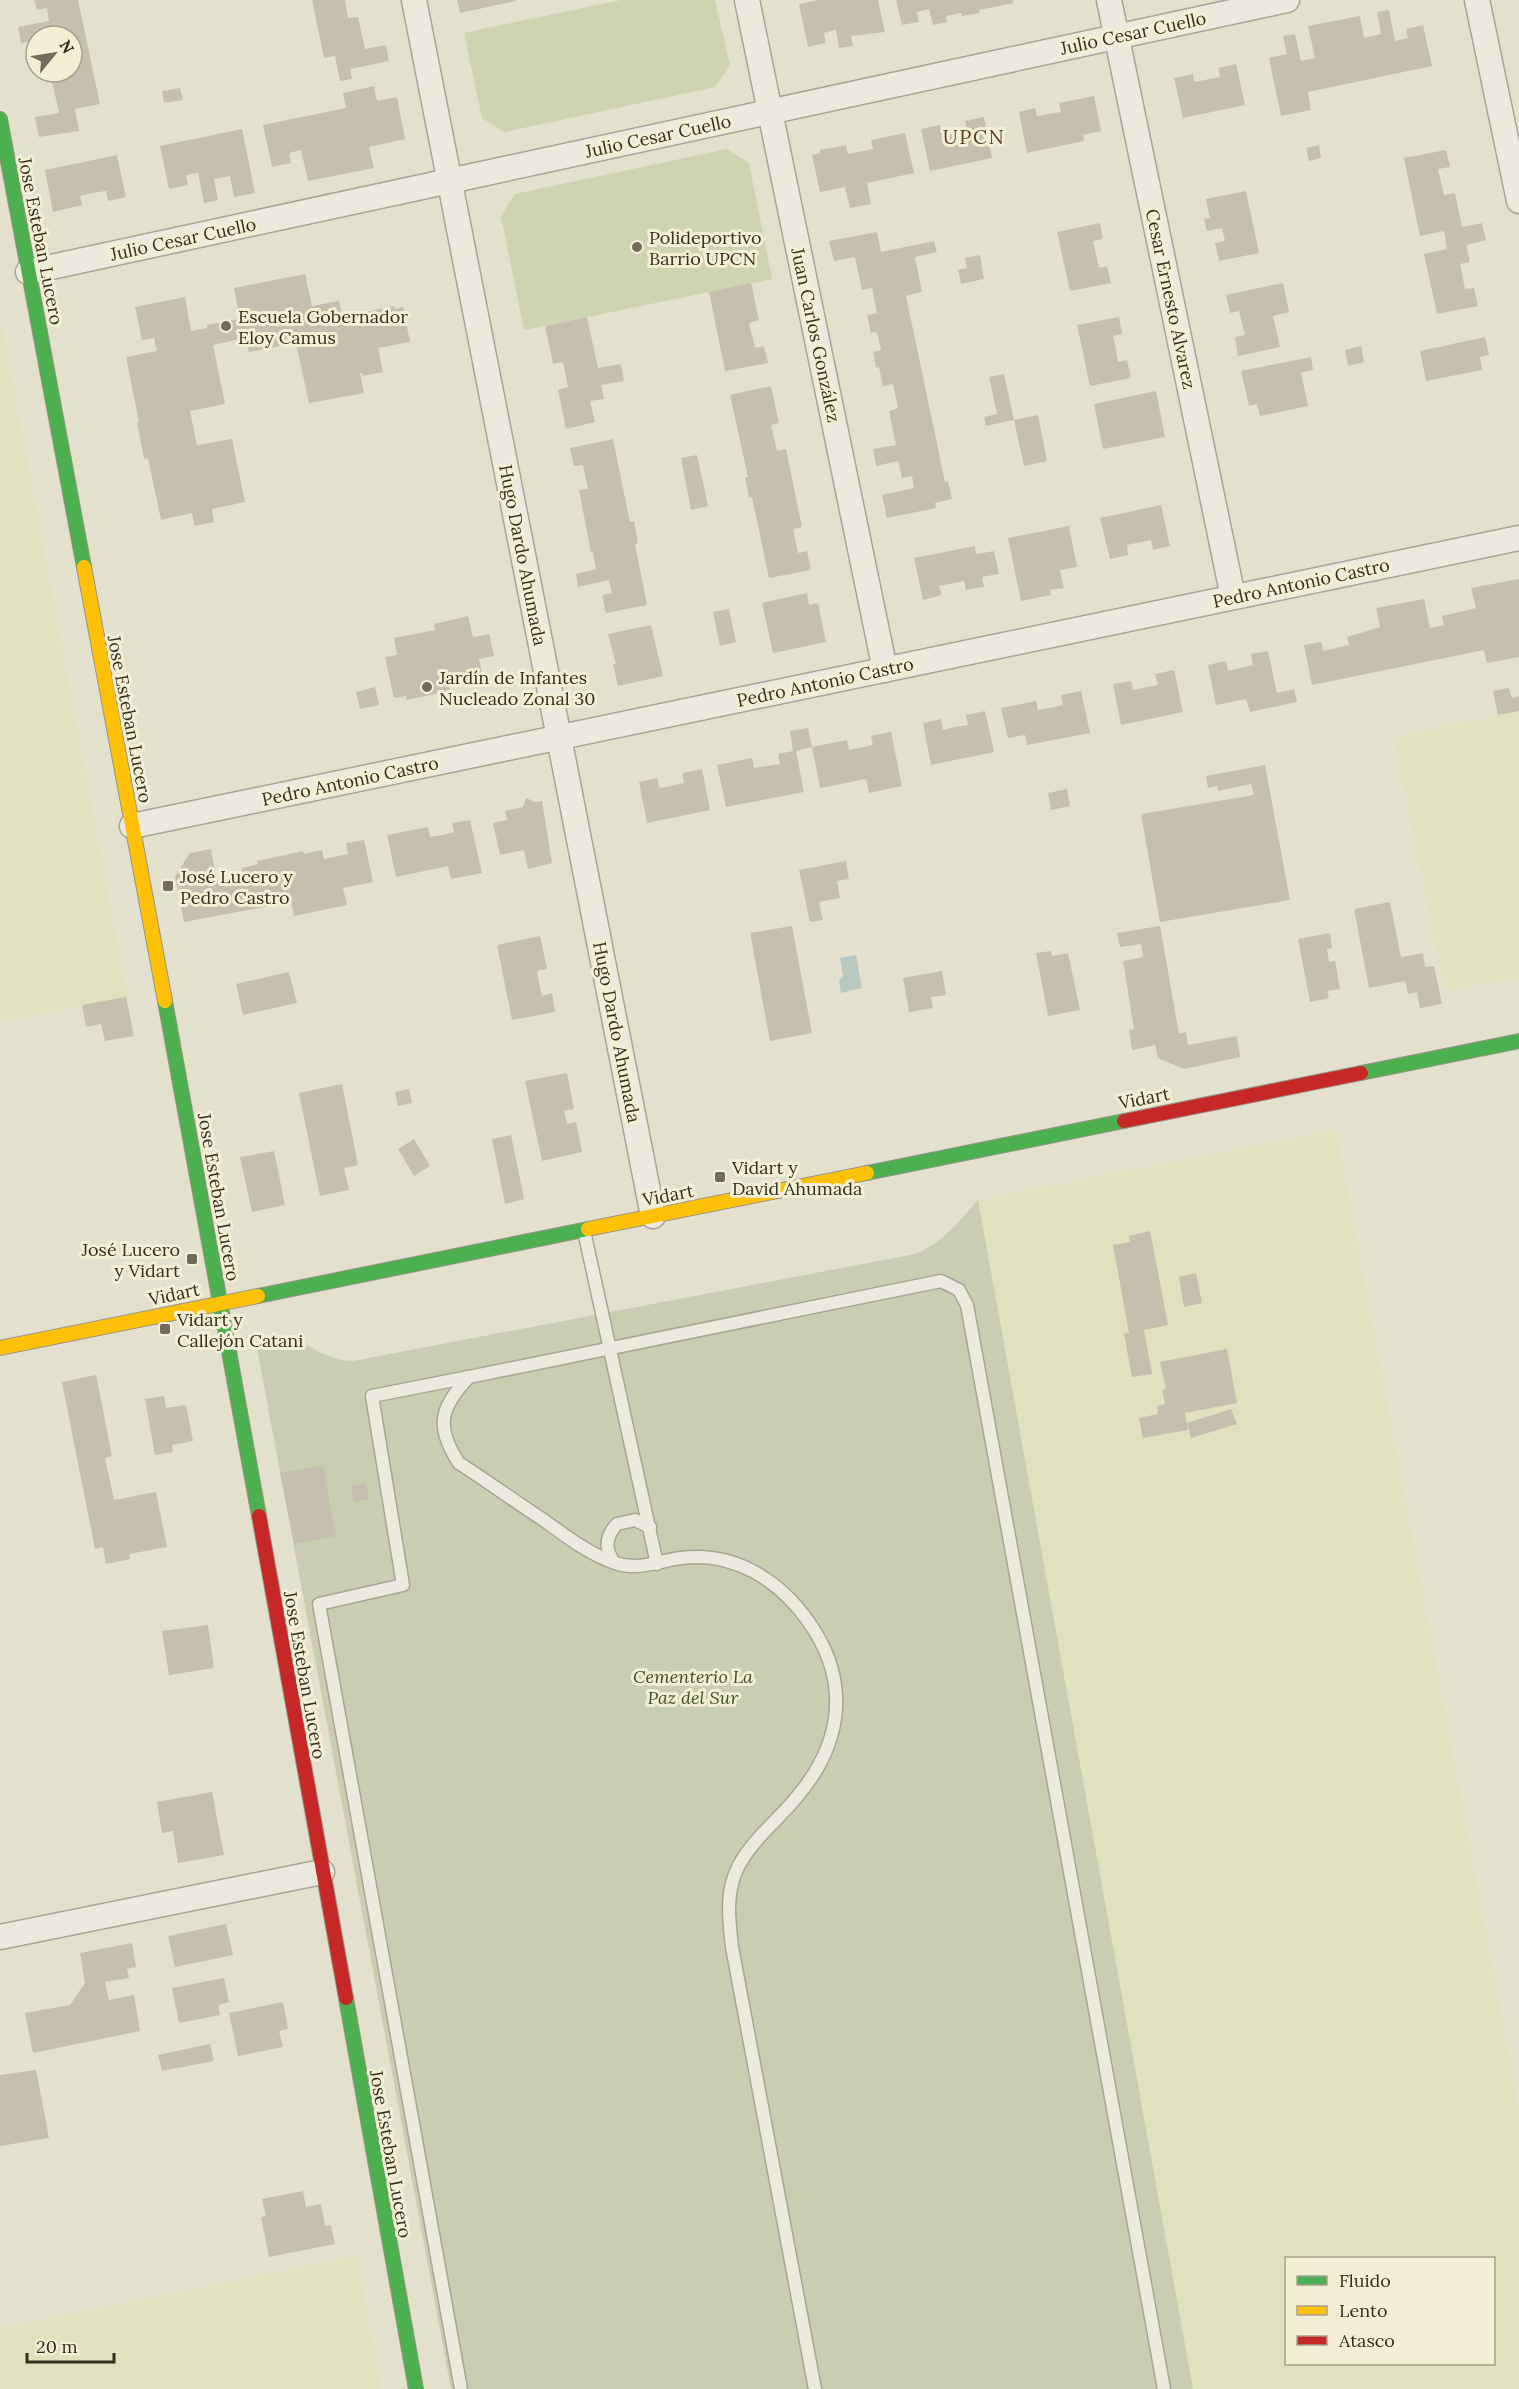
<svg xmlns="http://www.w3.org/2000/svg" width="1519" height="2389" font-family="Lora,serif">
  <rect width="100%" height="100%" fill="#e3e0ce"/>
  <g fill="#e1e0bf" fill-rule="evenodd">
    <polygon points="0,316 127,997 0,1022"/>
    <polygon points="1519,711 1519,977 1445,991 1394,737"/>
    <path d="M1336,1130L1519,2111V2389H1193L978,1200ZM1286,2258H1494V2364H1286Z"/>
    <polygon points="357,2256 381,2389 0,2389 0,2328"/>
  </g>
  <g fill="#ced3b1">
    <polygon points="621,0 715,0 730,65 715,87 504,132 482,118 464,33"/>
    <polygon points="727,149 749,163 772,279 524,330 501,216 515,194"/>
  </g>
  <path fill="#c9cdb1" d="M978,1200L1193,2389H451L256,1343C263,1341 273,1338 280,1338C305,1339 325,1361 353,1361L915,1254C943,1243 959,1221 978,1200Z"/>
  <polygon fill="#b9c9c1" points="856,955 862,988 841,993 839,980 843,976 840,958"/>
  <g fill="#c6bfaf">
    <polygon points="34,0 78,0 100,104 75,109 79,131 39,137 35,117 59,113 52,81 62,78 60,72 72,72 72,36 36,36 36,40 21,43 18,27 49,21 47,8 37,10"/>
    <polygon points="312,0 345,0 348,18 358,17 365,49 386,45 389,61 350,69 352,79 340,81 335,56 324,58"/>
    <polygon points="457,0 516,0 516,1 460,13"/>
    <polygon points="819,0 878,0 885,32 851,36 853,46 839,48 836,30 824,33 826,43 808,47 799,4"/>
    <polygon points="896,0 1013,0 1014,3 979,10 980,13 962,16 961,13 946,16 947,22 933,25 929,9 917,12 919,22 902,25"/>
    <polygon points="1389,10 1395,41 1408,38 1406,29 1423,25 1432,66 1308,92 1311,110 1281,116 1269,58 1287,54 1283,36 1295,34 1301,61 1315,58 1308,26 1360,16 1364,38 1381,34 1377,12"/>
    <polygon points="1236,64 1245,105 1183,118 1174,78 1193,74 1194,82 1220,77 1218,68"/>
    <polygon points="374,86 377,101 397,97 405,139 369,147 374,168 308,181 301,150 289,153 291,163 272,167 263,125 346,108 343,93"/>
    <polygon points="180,88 183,100 164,103 162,91"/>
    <polygon points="1094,96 1101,131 1083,135 1084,141 1027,153 1019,112 1035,108 1037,116 1061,112 1059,103"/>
    <polygon points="984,117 992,158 930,171 921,129 940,125 943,136 967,131 965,121"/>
    <polygon points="242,129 255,193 234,197 230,176 214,179 218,200 204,203 198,173 186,175 188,185 169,189 160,146"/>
    <polygon points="905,133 914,173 867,183 871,204 850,208 845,187 820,192 812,155 820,153 820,150 846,145 848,154 873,149 871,140"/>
    <polygon points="1319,145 1321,158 1309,161 1306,148"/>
    <polygon points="1446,150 1450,167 1438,169 1444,195 1455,193 1462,227 1482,223 1486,240 1466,245 1470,262 1460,264 1465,289 1474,288 1478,306 1437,314 1424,254 1447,249 1444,231 1420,236 1404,158"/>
    <polygon points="117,155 126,197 108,201 106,191 92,193 80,196 82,205 53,212 45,170"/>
    <polygon points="1246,191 1259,253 1219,261 1215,243 1225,241 1222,228 1207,231 1204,219 1210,218 1206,199"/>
    <polygon points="1100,223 1103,239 1093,241 1099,268 1107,266 1111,283 1070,291 1057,232"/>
    <polygon points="877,232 881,252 934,241 937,252 915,257 922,292 906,296 945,482 948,481 952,499 935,503 936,508 887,518 882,495 914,488 912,476 902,478 898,461 876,466 873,449 896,445 889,411 898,408 893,384 883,386 879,367 876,368 873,352 881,350 877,332 871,333 867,315 877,313 872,288 862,290 855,257 834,261 829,241"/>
    <polygon points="980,255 984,279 961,284 958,270 967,268 965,258"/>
    <polygon points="305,274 312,306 339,301 342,317 394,306 395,309 403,307 410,342 378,348 383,372 363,376 362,373 360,373 364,393 309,403 296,343 249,352 245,338 213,345 225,404 190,411 197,445 232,439 245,502 212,509 214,522 194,526 192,513 161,520 148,458 144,459 137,423 139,423 126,357 157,351 154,338 142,340 135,307 185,297 191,331 207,328 207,325 240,319 234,288"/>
    <polygon points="751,283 759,320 749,323 755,348 764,346 768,363 725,371 709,292"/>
    <polygon points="1283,283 1289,312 1273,316 1280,347 1238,356 1235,337 1245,335 1239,311 1230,313 1226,295"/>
    <polygon points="587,317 598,368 621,364 624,381 601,385 604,399 590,401 595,422 566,429 558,390 568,387 563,362 553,364 545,326"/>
    <polygon points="1119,317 1122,334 1113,336 1116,350 1118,362 1127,360 1131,378 1090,386 1077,325"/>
    <polygon points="1485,337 1489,355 1480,357 1482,370 1426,381 1420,351"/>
    <polygon points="1361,346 1364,362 1348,366 1345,350"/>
    <polygon points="1311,357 1313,370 1301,373 1308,406 1260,416 1257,404 1249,406 1241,371"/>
    <polygon points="1004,374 1014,420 986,426 984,417 997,414 989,377"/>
    <polygon points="771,386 779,423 771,425 777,451 786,449 802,527 793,529 798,553 807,551 811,570 769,578 752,497 749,498 745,477 748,477 730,395"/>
    <polygon points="1156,391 1165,437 1103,449 1094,404"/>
    <polygon points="1038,415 1047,461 1024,466 1014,420"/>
    <polygon points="613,439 630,522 634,521 638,543 635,544 647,605 606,613 602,595 612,593 609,580 578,587 576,574 596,569 593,552 591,552 579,490 588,489 583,465 574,466 570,448"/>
    <polygon points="697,455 708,506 691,510 681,458"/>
    <polygon points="1161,505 1170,546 1153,550 1151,540 1127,545 1128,555 1110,559 1100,518"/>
    <polygon points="1069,526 1077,567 1060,570 1064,588 1050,590 1051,595 1021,601 1008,538"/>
    <polygon points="975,546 976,554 994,551 999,574 982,577 984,587 966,590 964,581 939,586 942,595 923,600 914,558"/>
    <polygon points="1519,579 1519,657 1487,663 1484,650 1312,685 1304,645 1321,642 1323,651 1349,645 1347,637 1380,627 1376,608 1424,599 1430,628 1444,625 1442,616 1476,608 1471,588"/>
    <polygon points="807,593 809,605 818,603 826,642 773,653 762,603"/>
    <polygon points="729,609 736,642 720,646 713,612"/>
    <polygon points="468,616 473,637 489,634 494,656 479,659 483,678 449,685 450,691 406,700 406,696 394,698 385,657 397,655 394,638 435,630 434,624"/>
    <polygon points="651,625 663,676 618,686 613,664 616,664 608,634"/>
    <polygon points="1268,651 1277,693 1294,689 1297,702 1250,712 1246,699 1216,705 1208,665 1226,661 1228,671 1253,665 1251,654"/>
    <polygon points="1174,670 1183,712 1121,725 1113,684 1131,681 1133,690 1158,685 1155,674"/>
    <polygon points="375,687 379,705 360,709 356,692"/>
    <polygon points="1509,688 1512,698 1519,696 1519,711 1498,715 1493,691"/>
    <polygon points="1081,691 1090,733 1027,745 1025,735 1008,738 1001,708 1036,701 1038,710 1050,708 1063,705 1061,695"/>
    <polygon points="985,711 994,752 931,765 923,723 941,719 943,730 955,727 968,725 966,715"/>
    <polygon points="808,728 812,747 796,751 804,792 726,807 717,765 752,758 754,768 780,764 778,754 793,751 790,731"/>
    <polygon points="891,732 902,786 869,793 866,779 820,788 812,747 847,740 849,750 873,745 871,736"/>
    <polygon points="1265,765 1290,900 1160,922 1141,814 1254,795 1251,784 1218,791 1217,786 1208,788 1206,776"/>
    <polygon points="702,769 710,810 647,823 639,782 657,778 659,788 671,786 684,783 682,773"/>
    <polygon points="1067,789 1070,806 1051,810 1048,793"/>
    <polygon points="526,798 535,802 542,801 552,863 528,869 524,850 500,855 493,823 507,820 505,811 523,807"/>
    <polygon points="470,820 482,873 451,879 448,866 396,877 387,835 428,827 430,837 442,835 454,832 452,823"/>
    <polygon points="364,840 373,882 343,888 347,905 294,916 291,902 184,922 175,876 190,853 211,849 217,882 243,876 242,868 258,864 257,861 303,851 304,854 322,850 324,859 348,854 346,843"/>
    <polygon points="846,861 849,879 837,881 840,898 819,902 823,920 810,922 799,870"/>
    <polygon points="1390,902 1401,957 1423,953 1425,967 1434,966 1442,1004 1420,1008 1417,992 1408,994 1405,981 1369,988 1354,909"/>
    <polygon points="792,926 812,1033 770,1041 750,933"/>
    <polygon points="1160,926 1179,1034 1186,1032 1188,1045 1237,1036 1240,1057 1184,1069 1158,1058 1155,1045 1132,1050 1129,1030 1134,1029 1123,961 1143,957 1141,944 1120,947 1117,933"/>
    <polygon points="1330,933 1332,948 1327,949 1329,962 1335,961 1340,989 1327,991 1329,998 1310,1002 1298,939"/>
    <polygon points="540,936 547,969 537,971 539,983 542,996 552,993 555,1012 512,1020 497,945"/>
    <polygon points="1051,951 1052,956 1068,953 1080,1010 1048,1016 1036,953"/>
    <polygon points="942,971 946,995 931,997 933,1008 909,1012 903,978"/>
    <polygon points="289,972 297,1003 243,1015 236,984"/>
    <polygon points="126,997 134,1036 105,1041 101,1024 86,1027 82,1005"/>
    <polygon points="567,1073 574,1109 564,1111 567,1124 576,1122 582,1152 542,1161 525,1081"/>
    <polygon points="342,1084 358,1165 344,1168 349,1190 320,1196 299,1093"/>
    <polygon points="409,1089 412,1103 398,1106 395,1092"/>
    <polygon points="511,1135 524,1199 505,1204 492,1139"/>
    <polygon points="414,1139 430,1166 414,1176 398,1149"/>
    <polygon points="274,1151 285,1205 252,1212 240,1157"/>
    <polygon points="1150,1231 1168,1325 1144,1330 1152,1374 1132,1377 1124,1334 1129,1333 1113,1245 1130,1242 1129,1236"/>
    <polygon points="1196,1273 1202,1303 1184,1307 1179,1277"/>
    <polygon points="1227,1349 1237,1403 1185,1413 1188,1430 1143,1438 1139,1418 1158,1414 1157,1406 1165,1404 1162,1390 1166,1389 1160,1362"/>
    <polygon points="96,1375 112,1456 105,1458 114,1500 156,1492 167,1547 129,1554 130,1559 106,1564 103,1547 95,1549 62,1382"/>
    <polygon points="164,1396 166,1408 186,1405 193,1441 172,1445 173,1452 155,1455 145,1399"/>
    <polygon points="1231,1409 1237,1424 1191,1438 1187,1423"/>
    <polygon points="323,1466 336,1536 294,1544 280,1473"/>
    <polygon points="366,1483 369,1499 354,1502 351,1486"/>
    <polygon points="208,1625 214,1668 169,1675 162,1631"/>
    <polygon points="212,1792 224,1855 178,1863 173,1831 162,1833 157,1802"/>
    <polygon points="226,1924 233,1955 175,1967 168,1936"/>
    <polygon points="132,1943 136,1967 127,1969 129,1978 105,1982 109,2000 134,1995 140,2031 33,2053 25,2013 70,2005 85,1983 80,1953"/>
    <polygon points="224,1978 229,2002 218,2005 220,2015 179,2023 172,1988"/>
    <polygon points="283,2002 288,2029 279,2031 283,2047 238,2056 229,2013"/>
    <polygon points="210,2044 214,2061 162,2071 158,2055"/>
    <polygon points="36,2070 49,2138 0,2146 0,2075"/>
    <polygon points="303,2191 306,2207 321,2204 325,2226 331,2225 335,2244 269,2257 261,2217 266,2216 262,2199"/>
  </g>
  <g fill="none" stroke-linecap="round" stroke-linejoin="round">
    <defs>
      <g id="lane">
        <polyline points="584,1231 657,1564"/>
        <path d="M614,1562C604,1548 606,1536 617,1524L635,1520L650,1527"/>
        <polyline points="461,2389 319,1604 403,1585 372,1396 469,1377"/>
        <path d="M815,2389L732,1947C729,1920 725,1893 738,1867C752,1840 777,1821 796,1798C843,1743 851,1681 808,1621C779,1580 734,1551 681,1558C658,1561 638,1571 615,1563C589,1554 567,1537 545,1521C516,1502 488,1482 459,1463C435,1427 440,1407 469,1377L941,1281L959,1290L967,1305L1164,2389"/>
      </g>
      <g id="street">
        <polyline points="414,0 653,1216"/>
        <polyline points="747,0 885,670"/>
        <polyline points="1109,0 1233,597"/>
        <polyline points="1477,0 1519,201"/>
        <polyline points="28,272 1287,0"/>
        <polyline points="132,826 1519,538"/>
        <polyline points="0,1937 322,1872"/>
      </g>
      <g id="fast">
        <polyline points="0,119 84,567"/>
        <polyline points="165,1001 259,1516"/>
        <polyline points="1361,1073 1519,1041"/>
        <polyline points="867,1173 1124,1121"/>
        <polyline points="258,1296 588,1229"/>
        <polyline points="346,1998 416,2389"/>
      </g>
      <g id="slow">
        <polyline points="84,567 165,1001"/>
        <polyline points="588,1229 867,1173"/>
        <polyline points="0,1348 258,1296"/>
      </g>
      <g id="jam">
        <polyline points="1124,1121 1361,1073"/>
        <polyline points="259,1516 346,1998"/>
      </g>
    </defs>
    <use href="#lane" stroke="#a8a597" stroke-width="15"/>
    <use href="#street" stroke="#a8a597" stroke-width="27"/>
    <use href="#fast" stroke="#989487" stroke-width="16"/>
    <use href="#slow" stroke="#989487" stroke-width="16"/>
    <use href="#jam" stroke="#989487" stroke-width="16"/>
    <use href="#lane" stroke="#ece9df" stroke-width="12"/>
    <use href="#street" stroke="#ece9df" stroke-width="24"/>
    <use href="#fast" stroke="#4caf50" stroke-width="14"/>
    <use href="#slow" stroke="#ffc107" stroke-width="14"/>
    <use href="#jam" stroke="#c62828" stroke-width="14"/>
  </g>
  <g fill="#736c5c" stroke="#f3efd5" stroke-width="2">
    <circle cx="637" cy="247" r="6"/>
    <circle cx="226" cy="326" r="6"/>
    <circle cx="427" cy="687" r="6"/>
    <rect x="162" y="880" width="12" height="12" rx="3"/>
    <rect x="714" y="1171" width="12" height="12" rx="3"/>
    <rect x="186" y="1253" width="12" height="12" rx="3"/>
    <rect x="159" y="1323" width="12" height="12" rx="3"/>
  </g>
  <g text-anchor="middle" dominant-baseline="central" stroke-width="6" stroke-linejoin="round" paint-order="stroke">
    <g font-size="18" fill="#362e1f" stroke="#f3efd5">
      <text transform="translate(1133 33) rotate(-12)">Julio Cesar Cuello</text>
      <text transform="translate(658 136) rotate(-12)">Julio Cesar Cuello</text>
      <text transform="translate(183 239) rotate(-12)">Julio Cesar Cuello</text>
      <text transform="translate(41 241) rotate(79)">Jose Esteban Lucero</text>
      <text transform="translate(1171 299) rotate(78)">Cesar Ernesto Alvarez</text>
      <text transform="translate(816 335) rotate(78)">Juan Carlos González</text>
      <text transform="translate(523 555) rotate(79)">Hugo Dardo Ahumada</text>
      <text transform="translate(1301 583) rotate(-12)">Pedro Antonio Castro</text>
      <text transform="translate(825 682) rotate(-12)">Pedro Antonio Castro</text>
      <text transform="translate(130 719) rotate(79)">Jose Esteban Lucero</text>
      <text transform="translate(350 781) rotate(-12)">Pedro Antonio Castro</text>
      <text transform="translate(617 1032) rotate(79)">Hugo Dardo Ahumada</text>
      <text transform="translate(1144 1098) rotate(-11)">Vidart</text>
      <text transform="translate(668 1195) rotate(-11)">Vidart</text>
      <text transform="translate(219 1197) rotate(80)">Jose Esteban Lucero</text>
      <text transform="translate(174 1294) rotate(-12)">Vidart</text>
      <text transform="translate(305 1675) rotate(80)">Jose Esteban Lucero</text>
      <text transform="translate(391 2154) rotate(80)">Jose Esteban Lucero</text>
    </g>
    <g font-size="18" fill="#362e1f" stroke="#f3efd5" text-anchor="start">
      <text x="649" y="237">Polideportivo<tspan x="649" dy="21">Barrio UPCN</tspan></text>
      <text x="238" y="316">Escuela Gobernador<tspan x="238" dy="21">Eloy Camus</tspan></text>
      <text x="439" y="677">Jardín de Infantes<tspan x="439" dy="21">Nucleado Zonal 30</tspan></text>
      <text x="180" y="876">José Lucero y<tspan x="180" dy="21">Pedro Castro</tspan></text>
      <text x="732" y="1167">Vidart y<tspan x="732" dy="21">David Ahumada</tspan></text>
      <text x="180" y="1249" text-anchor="end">José Lucero<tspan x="180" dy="21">y Vidart</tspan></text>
      <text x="177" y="1319">Vidart y<tspan x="177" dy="21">Callejón Catani</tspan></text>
    </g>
    <g font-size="18" font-style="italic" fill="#405127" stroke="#f3efd5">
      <text x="693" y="1676">Cementerio La<tspan x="693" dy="21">Paz del Sur</tspan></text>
    </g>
    <g font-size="20" letter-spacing="1.5" fill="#603922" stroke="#f3efd5">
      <text x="974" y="136">UPCN</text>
    </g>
  </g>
  <rect x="1285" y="2257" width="210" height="108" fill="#f3efd5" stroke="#a7a28c" stroke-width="1.5"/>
  <rect x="1297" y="2276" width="30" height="9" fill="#4caf50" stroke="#a7a28c" stroke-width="1.5"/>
  <text x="1339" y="2287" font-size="18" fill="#362e1f">Fluido</text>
  <rect x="1297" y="2306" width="30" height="9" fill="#ffc107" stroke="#a7a28c" stroke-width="1.5"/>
  <text x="1339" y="2317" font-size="18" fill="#362e1f">Lento</text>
  <rect x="1297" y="2336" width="30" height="9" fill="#c62828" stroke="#a7a28c" stroke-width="1.5"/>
  <text x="1339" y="2347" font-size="18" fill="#362e1f">Atasco</text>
  <g transform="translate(54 54) rotate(60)"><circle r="28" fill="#f3efd5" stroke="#a7a28c" stroke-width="1.5"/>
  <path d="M0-4.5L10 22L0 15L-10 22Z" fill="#736c5c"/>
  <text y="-9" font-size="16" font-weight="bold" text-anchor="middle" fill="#362e1f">N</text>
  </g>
  <path d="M27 2353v9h87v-9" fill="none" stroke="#362e1f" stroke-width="3"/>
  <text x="36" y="2353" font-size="18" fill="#362e1f" stroke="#f3efd5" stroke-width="4.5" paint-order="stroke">20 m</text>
</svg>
